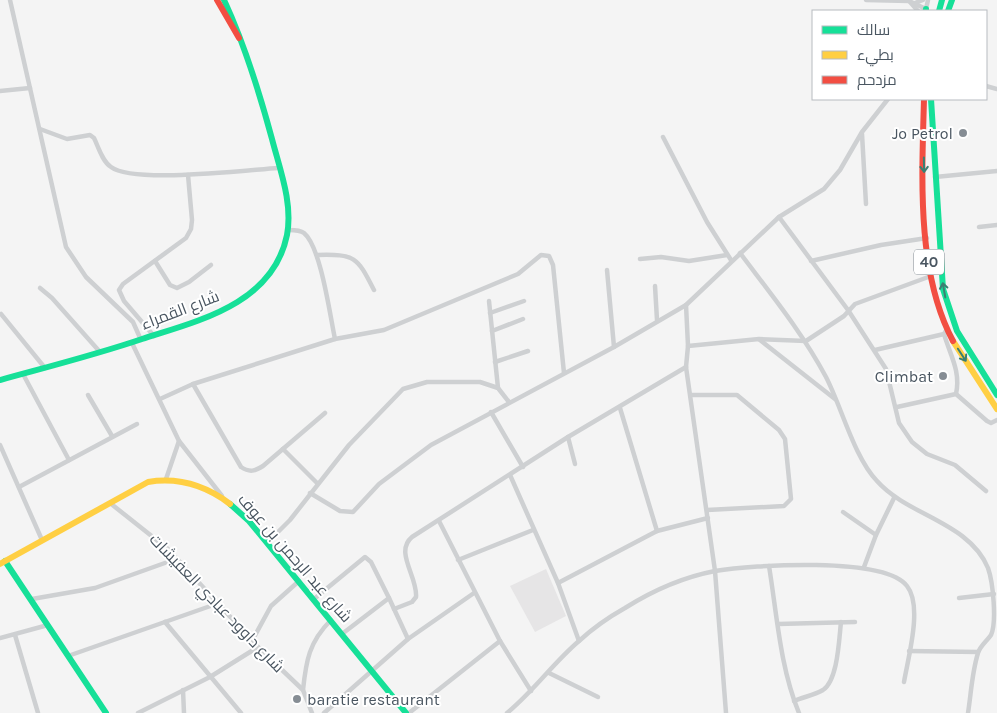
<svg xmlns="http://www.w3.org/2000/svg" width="997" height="713" font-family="Karla,Cairo,sans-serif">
  <rect width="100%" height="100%" fill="#f4f4f4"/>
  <polygon fill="#e6e5e6" points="546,569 566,616 535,632 510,586"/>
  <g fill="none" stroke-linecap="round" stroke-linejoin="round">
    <g stroke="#ced0d2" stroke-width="4.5">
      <polyline points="10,0 66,247 86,277 133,322 141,340"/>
      <polyline points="866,0 909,1 926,9 928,0"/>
      <polyline points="910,2 918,11"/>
      <polyline points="915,3 923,0"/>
      <polyline points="986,86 997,89"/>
      <polyline points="0,91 30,88"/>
      <path d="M40,129L67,139L90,135L94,138C98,146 102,161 111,167C133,184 247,170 278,168"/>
      <polyline points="862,134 866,204"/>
      <polyline points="663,137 707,222 731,260"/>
      <polyline points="935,177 997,171"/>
      <polyline points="779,217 848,310 886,369 899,423 912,442 927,454 955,465 986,491"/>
      <polyline points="979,227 997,225"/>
      <path d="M289,230C295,230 300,230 304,233C321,247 330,316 335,339"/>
      <path d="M740,253C770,293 802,332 826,377C842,408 854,457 877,481C908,516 969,522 988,568C993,582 997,622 991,635C987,641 980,646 978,653C972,672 971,694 968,713"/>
      <path d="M317,255C356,254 357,257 374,290"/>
      <polyline points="640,259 661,257 689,261 727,255"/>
      <polyline points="155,261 170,285 177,288 189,282 211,265"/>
      <polyline points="811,261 881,245 927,238"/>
      <polyline points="607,270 614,347"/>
      <polyline points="655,286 657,320"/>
      <polyline points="40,288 52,298 100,352"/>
      <polyline points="489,301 498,388"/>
      <polyline points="686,305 688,346 686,367 715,571 726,713"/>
      <polyline points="490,313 524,301"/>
      <polyline points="1,314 45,368"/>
      <polyline points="492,331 523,319"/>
      <path d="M944,334C950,355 961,371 956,394"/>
      <polyline points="154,336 124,301 119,290 123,284 186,238 191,229 192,220 188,175"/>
      <polyline points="760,340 835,399"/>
      <polyline points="132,343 179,441 222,496"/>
      <polyline points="688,346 759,339 806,341 844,316 855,304 931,276"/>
      <polyline points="875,350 944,334 947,329"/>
      <polyline points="495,362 528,351"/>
      <polyline points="23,374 69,460"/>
      <path d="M193,384L241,467C250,473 255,471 263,466L325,413"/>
      <polyline points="88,395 112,436"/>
      <polyline points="691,395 737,395 779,430 785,439 791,499 784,506 707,510"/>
      <polyline points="160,399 193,384 335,339 384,330 518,274 541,255 549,256 553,265 564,373"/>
      <polyline points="897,407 956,394 987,421 991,423 997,420"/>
      <polyline points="620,408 657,531"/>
      <polyline points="491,412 523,467"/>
      <polyline points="568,437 575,464"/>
      <polyline points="0,445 42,540"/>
      <polyline points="283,449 317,483"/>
      <polyline points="510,475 558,583 579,641"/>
      <polyline points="166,479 179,441"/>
      <polyline points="19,487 137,424"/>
      <polyline points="310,493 340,511 353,512 379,484 431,445 614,347 686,305 779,217 824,189 840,170 862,132 888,99"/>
      <polyline points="110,503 168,549 258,647 303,690 312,713"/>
      <polyline points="843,512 876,535"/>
      <polyline points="439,521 500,641 531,691"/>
      <polyline points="267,543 290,520 349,445 403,389 427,382 480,382 498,388 509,402"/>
      <polyline points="458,560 533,530"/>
      <path d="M769,566C777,615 780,667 799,713"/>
      <polyline points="864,567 876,535 894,498"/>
      <polyline points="558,583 657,531 708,518"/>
      <polyline points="959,598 994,594"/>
      <polyline points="32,599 95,588 176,559"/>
      <polyline points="314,599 365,557 371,562 389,598"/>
      <path d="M394,609L412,602L416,597C418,577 394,552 412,537L568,437L686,367"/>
      <polyline points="165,622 241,713"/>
      <polyline points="778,624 855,622"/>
      <polyline points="342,634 389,598 408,639"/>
      <polyline points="15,635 38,713"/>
      <polyline points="0,638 48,625"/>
      <polyline points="252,641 271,606 299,581"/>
      <polyline points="909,651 978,652"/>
      <polyline points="68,656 219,603"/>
      <polyline points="549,673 598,697"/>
      <polyline points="183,690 184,713"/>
      <path d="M303,690C306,661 309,642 331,620"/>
      <path d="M794,701C803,697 815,695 823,690C838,680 839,639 841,622"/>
      <polyline points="138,713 210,677 258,647"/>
      <polyline points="324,713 408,639 474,593"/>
      <polyline points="409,713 500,641"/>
      <path d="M507,713C534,691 553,663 579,641C592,629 609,617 625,608C652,591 684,577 715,571C752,565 884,556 907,586C923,606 908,658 904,682"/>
    </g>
    <g stroke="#16e098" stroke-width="6">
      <polyline points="926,9 926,11"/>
      <polyline points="939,11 942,0"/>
      <polyline points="948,11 952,0"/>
      <polyline points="931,99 943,289 957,331 997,395"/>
      <path d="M0,380C47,367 95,355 142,339C198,321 273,304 287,235C293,203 280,170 272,139C259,91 245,45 224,0"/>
      <polyline points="230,504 249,521 406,713"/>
      <polyline points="5,561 106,713"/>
    </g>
    <g stroke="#ffcf43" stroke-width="6">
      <polyline points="953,341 997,409"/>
      <path d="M0,564L148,482C179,477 205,485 230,504"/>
    </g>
    <g stroke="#f24e42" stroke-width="6">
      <polyline points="217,0 239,38"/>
      <path d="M924,99C922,176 916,272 953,341"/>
    </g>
  </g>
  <defs><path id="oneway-shaft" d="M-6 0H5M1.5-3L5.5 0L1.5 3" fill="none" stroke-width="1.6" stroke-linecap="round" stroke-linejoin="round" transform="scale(1.25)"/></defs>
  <g stroke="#3a7f72">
    <use href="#oneway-shaft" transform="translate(924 165) rotate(89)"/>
    <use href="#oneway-shaft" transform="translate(944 290) rotate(-100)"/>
    <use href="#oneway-shaft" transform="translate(962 355) rotate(57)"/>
  </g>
  <g fill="#868d94" stroke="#fff" stroke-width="2">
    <circle cx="963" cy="133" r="5"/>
    <circle cx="943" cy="376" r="5"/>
    <circle cx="297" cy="699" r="5"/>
  </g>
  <g text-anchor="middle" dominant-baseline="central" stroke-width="4" stroke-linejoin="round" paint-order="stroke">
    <rect fill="#fff" stroke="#808990" stroke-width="1" x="914" y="249.5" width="30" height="25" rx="4"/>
    <g font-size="15" font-weight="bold" fill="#4a5661">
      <text x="929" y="262">40</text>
    </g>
    <g font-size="16" fill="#4a5661" stroke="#fff" text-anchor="end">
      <text x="953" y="133">Jo Petrol</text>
      <text x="933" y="376">Climbat</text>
      <text x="307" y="699" text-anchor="start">baratie restaurant</text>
    </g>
    <g font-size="16" fill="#4a5661" stroke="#fff">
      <text transform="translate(180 310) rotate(-21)">شارع القمراء</text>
      <text transform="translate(295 558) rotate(49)">شارع عبد الرحمن بن عوف</text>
      <text transform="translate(217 603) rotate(46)">شارع داوود عبادي العفيشات</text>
    </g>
  </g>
  <rect x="812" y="10" width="175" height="90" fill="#ffffff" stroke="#b7bbc0"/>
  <rect x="822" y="26" width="25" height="8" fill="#16e098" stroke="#b7bbc0"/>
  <text x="857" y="35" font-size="15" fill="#4a5661">سالك</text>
  <rect x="822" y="51" width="25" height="8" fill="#ffcf43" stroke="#b7bbc0"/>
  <text x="857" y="60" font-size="15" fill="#4a5661">بطيء</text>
  <rect x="822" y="76" width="25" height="8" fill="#f24e42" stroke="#b7bbc0"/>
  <text x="857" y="85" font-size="15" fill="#4a5661">مزدحم</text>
</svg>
